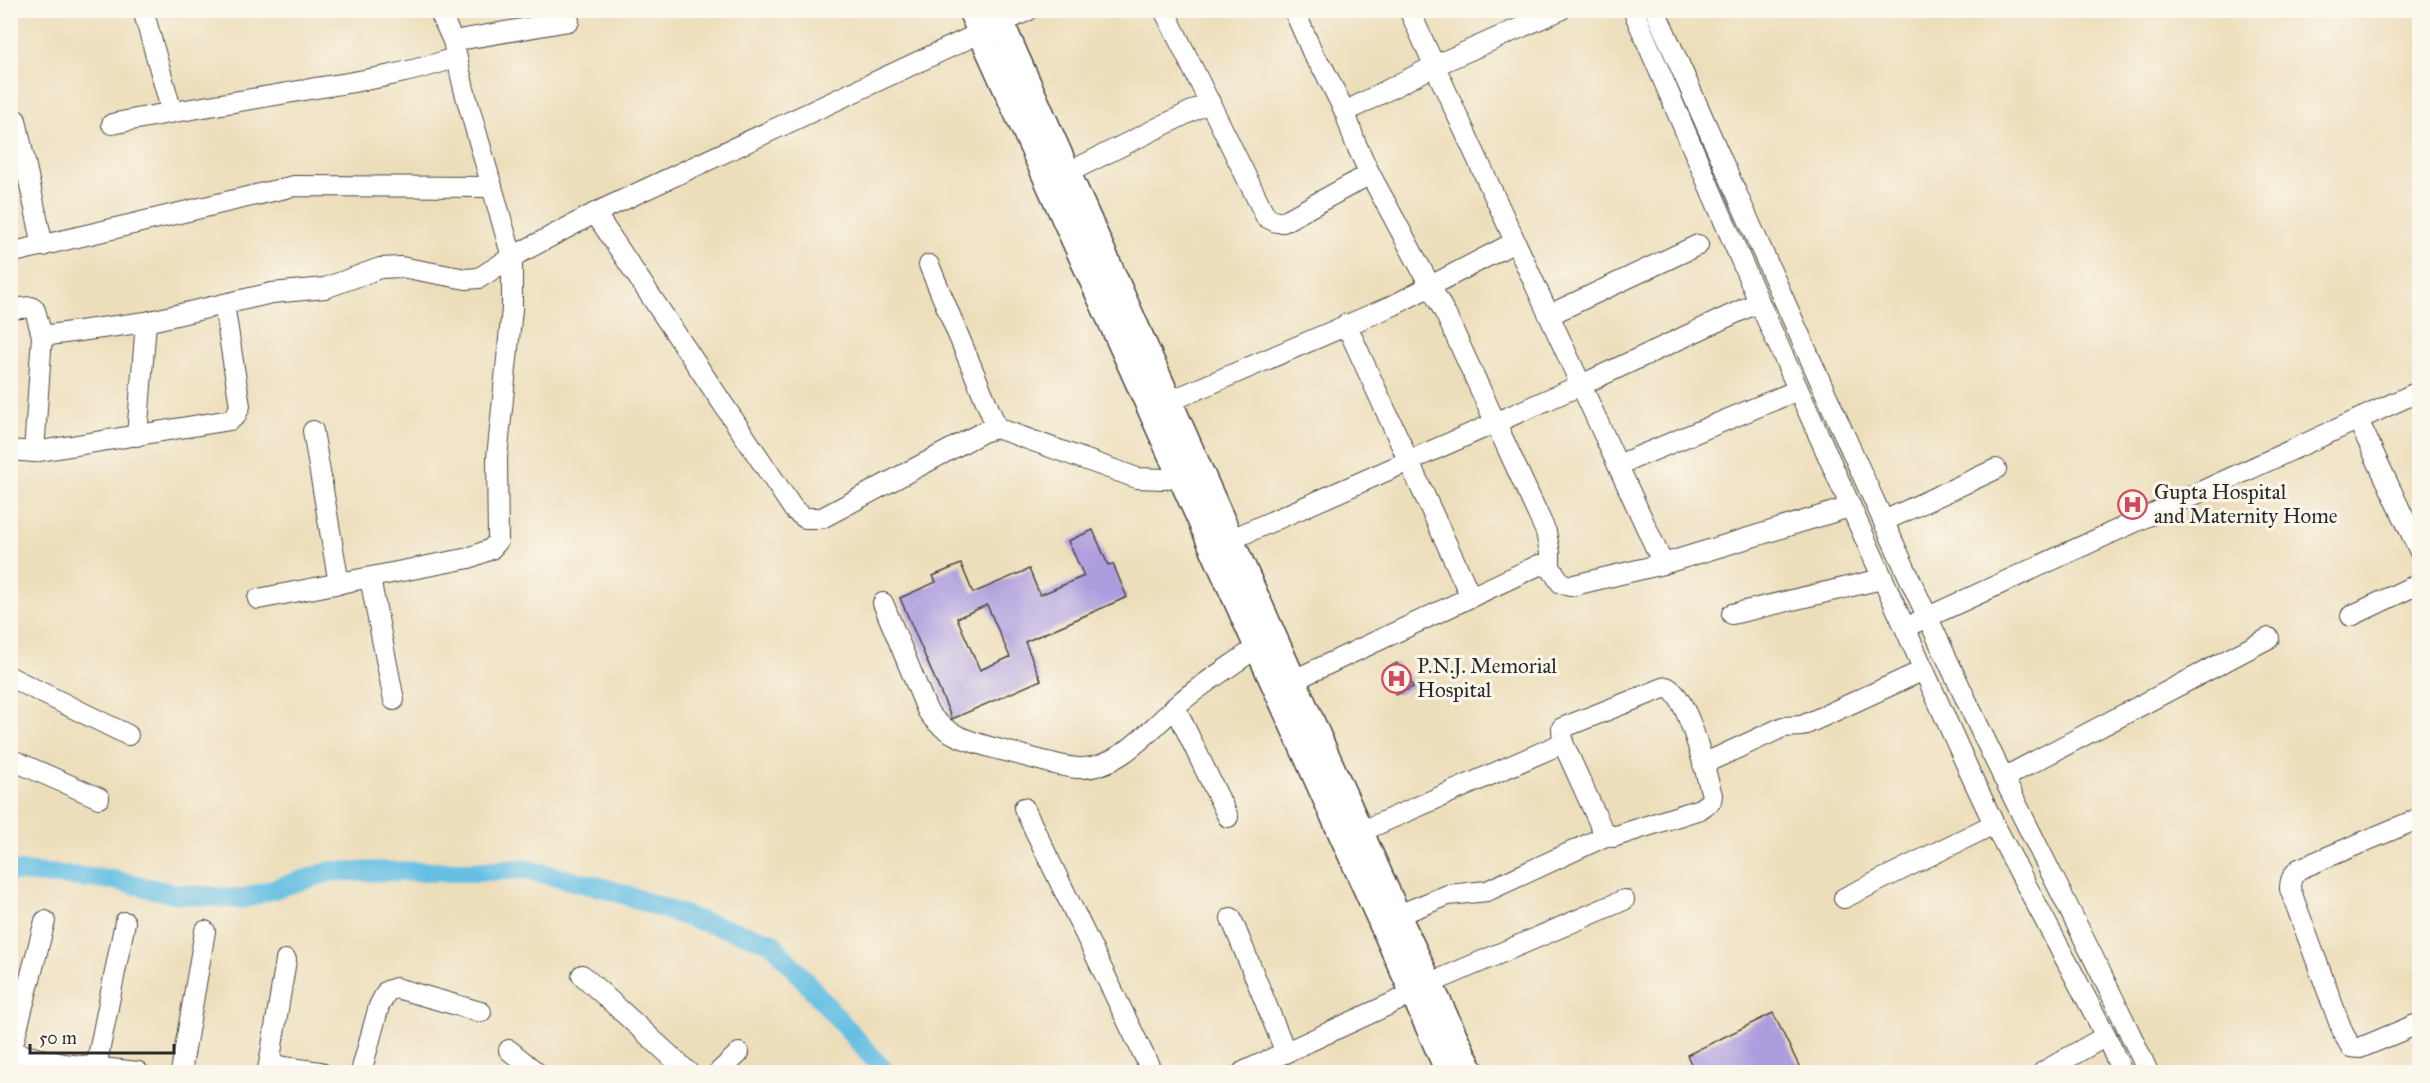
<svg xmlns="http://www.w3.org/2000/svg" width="2430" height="1083" font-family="'IM FELL Great Primer',serif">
  <rect width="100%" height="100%" fill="#fbf7ec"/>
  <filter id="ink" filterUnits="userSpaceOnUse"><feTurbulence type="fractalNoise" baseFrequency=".0167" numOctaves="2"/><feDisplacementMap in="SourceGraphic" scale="12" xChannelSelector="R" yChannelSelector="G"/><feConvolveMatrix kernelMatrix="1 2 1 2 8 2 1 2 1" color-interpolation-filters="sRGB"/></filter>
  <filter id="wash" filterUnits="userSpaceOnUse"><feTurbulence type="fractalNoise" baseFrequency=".008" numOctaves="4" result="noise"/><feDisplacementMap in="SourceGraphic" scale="24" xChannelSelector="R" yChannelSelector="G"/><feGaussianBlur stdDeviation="1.35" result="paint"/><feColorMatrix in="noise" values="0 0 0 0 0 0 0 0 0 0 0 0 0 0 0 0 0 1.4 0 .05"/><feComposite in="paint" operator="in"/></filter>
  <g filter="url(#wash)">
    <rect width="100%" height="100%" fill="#eddebb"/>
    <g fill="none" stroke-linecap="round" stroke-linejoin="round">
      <polyline stroke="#66bfe3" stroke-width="20" points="10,871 115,880 170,893 242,899 332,871 471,872 523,869 608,889 691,918 771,942 885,1072"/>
    </g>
    <g id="blocks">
      <g fill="#ad9cde" fill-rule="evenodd">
        <path d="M1093,530L1108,565L1113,564L1127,597L1025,642L1041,680L952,719L900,598L936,582L933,576L961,564L973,593L1029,569L1040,595L1084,576L1068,541ZM987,605L1010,657L980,670L957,618Z"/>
        <polygon points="1397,663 1402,673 1405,671 1413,687 1396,695 1383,670"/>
        <polygon points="1773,1013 1802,1072 1695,1072 1687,1055"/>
      </g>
    </g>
  </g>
  <g filter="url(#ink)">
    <use href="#blocks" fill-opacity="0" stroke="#484641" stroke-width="1.5"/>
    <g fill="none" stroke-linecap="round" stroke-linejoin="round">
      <defs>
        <g id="minor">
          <polyline points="143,10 172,112"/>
          <polyline points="1164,10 1266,217 1276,222 1283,222 1370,174"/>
          <polyline points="1294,10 1314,56 1324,70 1345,112 1434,66 1560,10"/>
          <polyline points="1633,10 1759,302 1970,773 1994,824 2106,1036 2122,1072"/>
          <path d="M1655,10C1759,243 1861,477 1970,708C2027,830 2092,949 2148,1072"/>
          <polyline points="453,41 569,21"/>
          <polyline points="1345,112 1355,142 1370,174 1446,315 1546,532 1550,553 1550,567"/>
          <polyline points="16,120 43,246"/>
          <path d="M112,124C178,110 244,101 310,89C360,81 409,74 457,57"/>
          <polyline points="1069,172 1210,102"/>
          <polyline points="595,213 794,510 805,518 822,518 983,432 997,428 1137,478 1165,479 1180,473"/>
          <polyline points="10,253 294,186 492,187"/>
          <polyline points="929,265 997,428"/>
          <polyline points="1759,302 1581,385 1663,564 1850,507"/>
          <polyline points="10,309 31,307 35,310 42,336 146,322 272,293 325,288 380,268 401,267 466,279 479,278 512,257 595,213 1029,10"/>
          <polyline points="1549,315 1698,245"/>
          <polyline points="1346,324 1471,597"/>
          <polyline points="1168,402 1394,305 1515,242"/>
          <polyline points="2358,420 2420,552"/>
          <polyline points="313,431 339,584"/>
          <polyline points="137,436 146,322"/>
          <polyline points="10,450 34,452 230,420 236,415 240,406 224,304"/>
          <polyline points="34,452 42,336"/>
          <polyline points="1618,465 1798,390"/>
          <polyline points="1884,521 1996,469"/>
          <polyline points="1232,539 1581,385 1409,10"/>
          <polyline points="370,578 394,700"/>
          <polyline points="258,599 469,558 491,549 498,541 497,458 512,309 512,257 464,89 453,41 439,10"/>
          <path d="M883,603L927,710C942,735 974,743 1001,750C1024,755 1055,766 1077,768C1119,771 1154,725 1183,700C1206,681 1233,665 1257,647"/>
          <polyline points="1732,614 1882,579"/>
          <polyline points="2351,616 2420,583"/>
          <polyline points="1917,622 2420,391"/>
          <polyline points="10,677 128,735"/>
          <polyline points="1294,680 1539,565 1550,567 1561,583 1570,586 1663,564"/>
          <path d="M1666,687C1688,694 1705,772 1712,795L1711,801L1700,809L1613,837L1603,831L1563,743L1562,728Z"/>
          <polyline points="1175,707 1228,817"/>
          <polyline points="10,759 99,798"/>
          <polyline points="1703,764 1783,727 1802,726 1924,670"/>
          <polyline points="2003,778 2269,638"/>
          <polyline points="1024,808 1152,1072"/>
          <path d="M2420,818L2299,869C2292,876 2290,880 2290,889L2343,1033L2351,1047L2360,1048L2420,1023"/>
          <polyline points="1360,832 1563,743"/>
          <polyline points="1844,898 1994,824"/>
          <polyline points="1398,915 1448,895 1487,891 1608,835"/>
          <polyline points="1231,918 1286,1053"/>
          <polyline points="582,975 688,1072"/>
          <polyline points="1431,983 1624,900"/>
          <polyline points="509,1050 536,1072"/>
          <polyline points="10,1052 64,1064 138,1072"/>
          <polyline points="11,1052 45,921"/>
          <polyline points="269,1065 286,960"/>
          <polyline points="95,1072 125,922"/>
          <polyline points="181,1072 205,931"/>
          <polyline points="267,1072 269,1065 320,1072"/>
          <polyline points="361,1072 379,1006 387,991 396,988 481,1012"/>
          <polyline points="719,1072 739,1053"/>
          <polyline points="1243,1072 1412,994"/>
          <polyline points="2043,1072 2106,1036"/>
        </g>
        <g id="major">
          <polyline points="970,10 1448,1072"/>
          <polyline points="996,10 1398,915 1472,1072"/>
        </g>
      </defs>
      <use href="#minor" stroke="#484641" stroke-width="22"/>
      <use href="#major" stroke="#484641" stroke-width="27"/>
      <use href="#minor" stroke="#fff" stroke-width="20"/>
      <use href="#major" stroke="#fff" stroke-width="24"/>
    </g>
  </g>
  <defs>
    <symbol id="hospital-ring" viewBox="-11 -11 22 22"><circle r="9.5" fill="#fbf7ec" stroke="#d1495b" stroke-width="1.5"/><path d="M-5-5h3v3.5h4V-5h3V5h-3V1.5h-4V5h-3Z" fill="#d1495b"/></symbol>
  </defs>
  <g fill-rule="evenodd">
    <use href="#hospital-ring" x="2116" y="488" width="33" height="33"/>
    <use href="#hospital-ring" x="1380" y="662" width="33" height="33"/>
  </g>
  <g text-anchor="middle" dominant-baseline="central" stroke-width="6" stroke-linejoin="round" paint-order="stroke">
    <g font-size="21" fill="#2b2b2b" stroke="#fbf7ec" text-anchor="start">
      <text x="2154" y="492">Gupta Hospital<tspan x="2154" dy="24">and Maternity Home</tspan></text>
      <text x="1417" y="666">P.N.J. Memorial<tspan x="1417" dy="24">Hospital</tspan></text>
    </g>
  </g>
  <rect width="2430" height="1083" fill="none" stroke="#fbf7ec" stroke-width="36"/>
  <path d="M30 1044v9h144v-9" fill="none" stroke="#2b2b2b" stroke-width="3"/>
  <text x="39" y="1044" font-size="18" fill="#2b2b2b" stroke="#fbf7ec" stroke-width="4.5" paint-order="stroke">50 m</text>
</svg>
